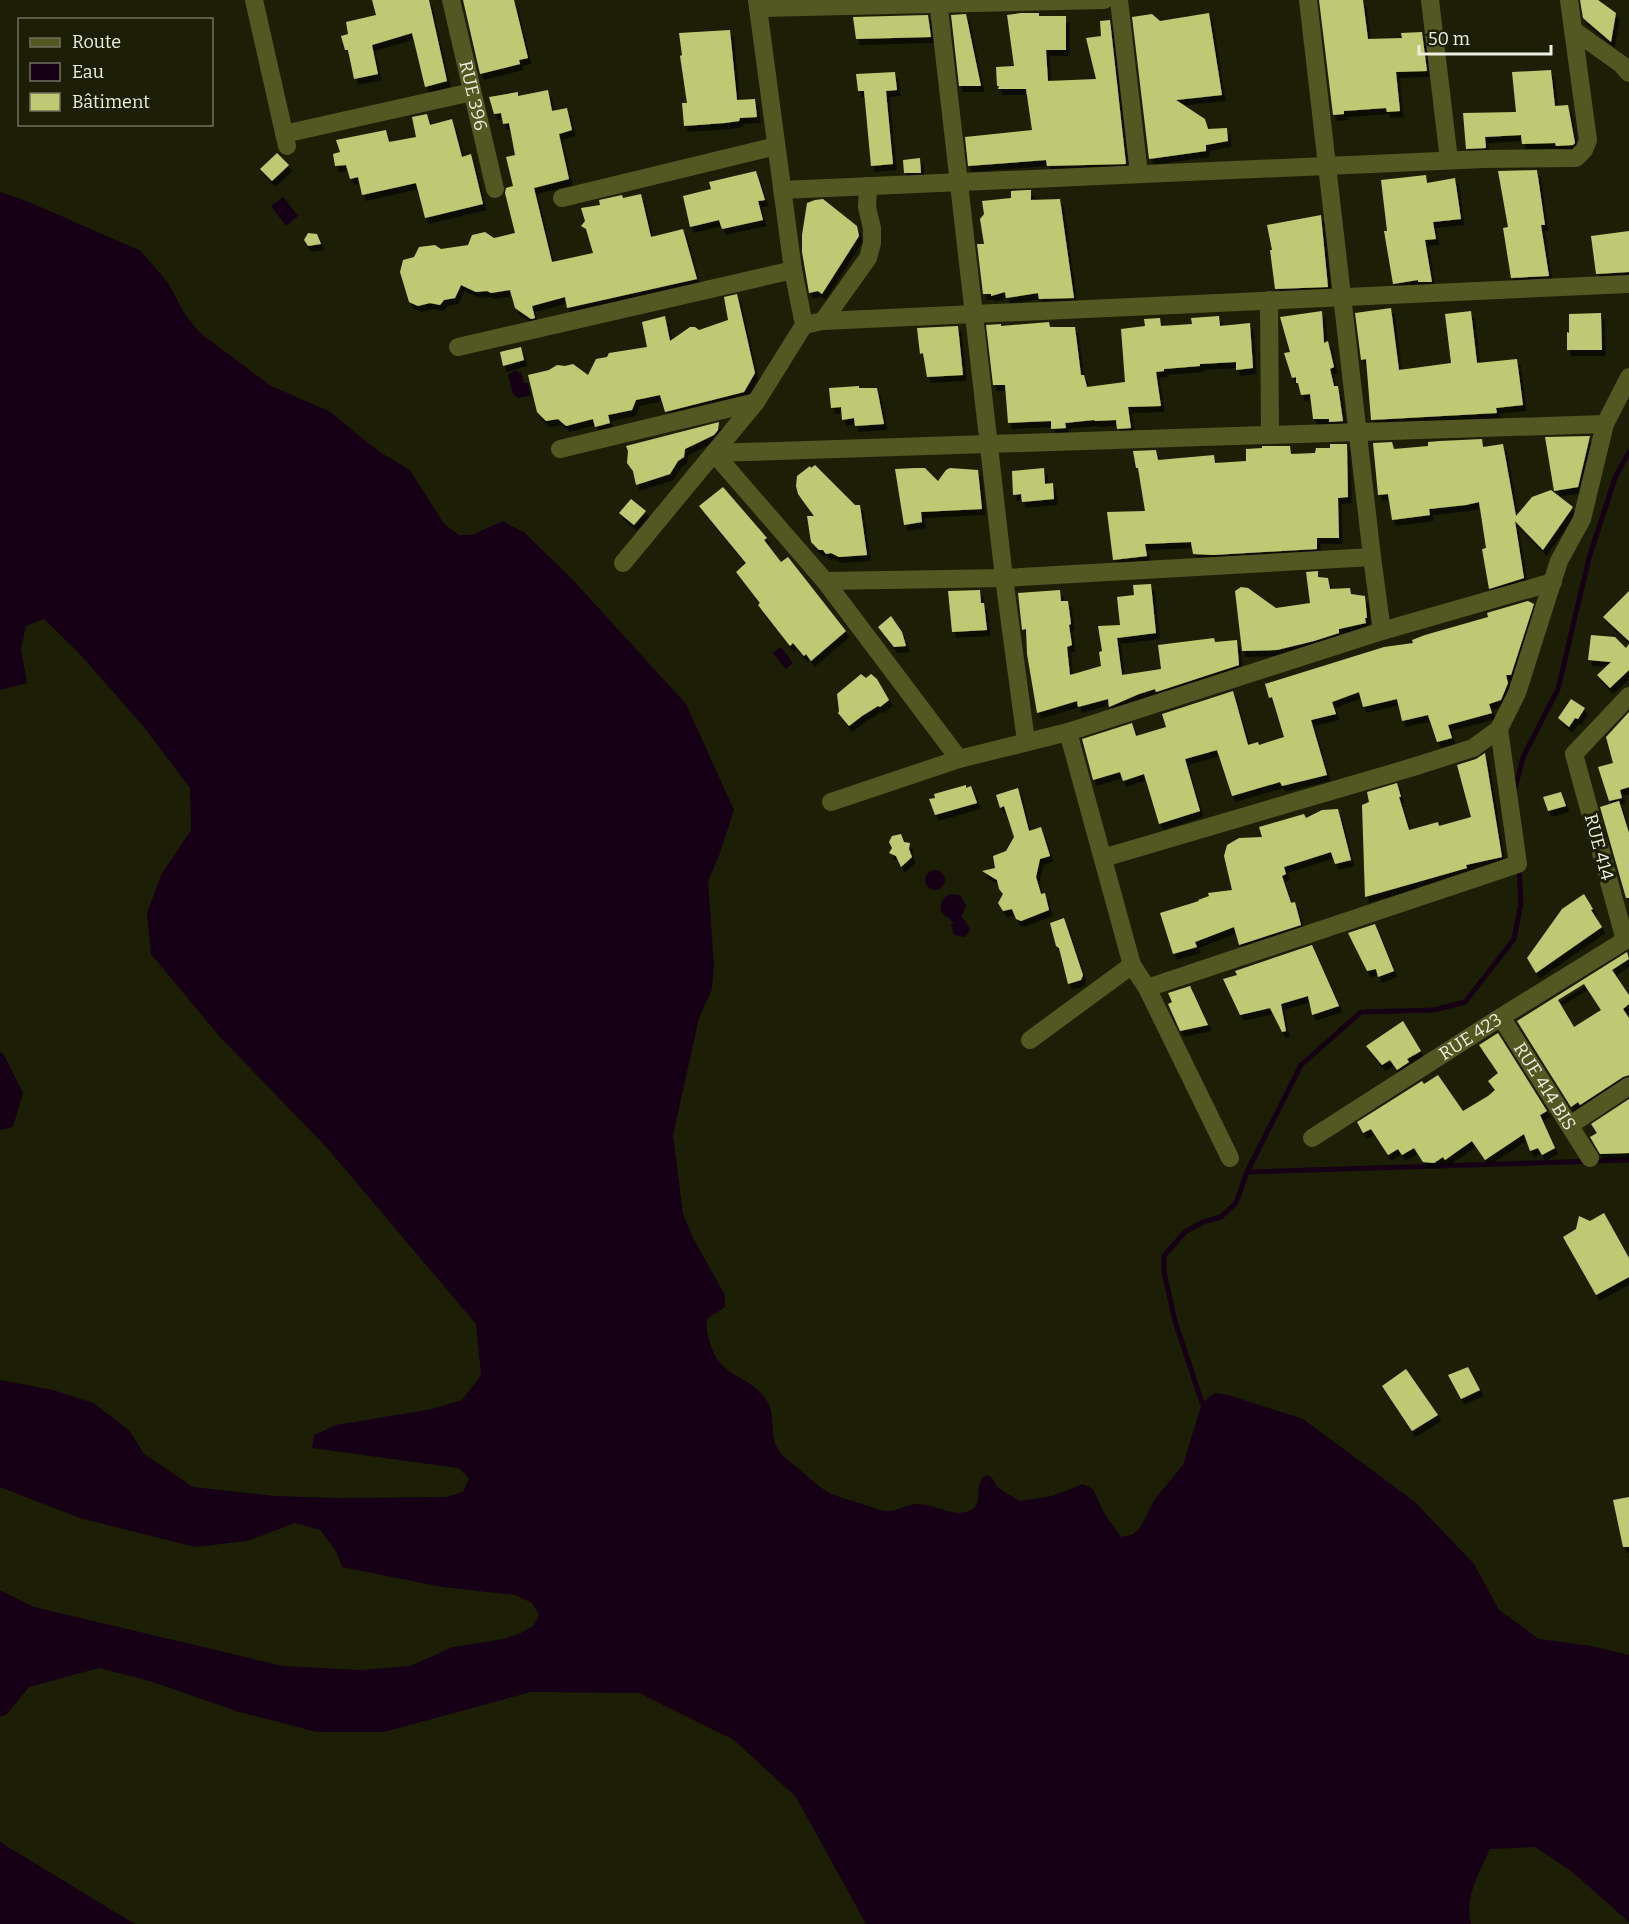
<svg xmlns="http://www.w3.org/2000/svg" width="1629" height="1924" font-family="Bitter,serif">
  <defs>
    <filter id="shadow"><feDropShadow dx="3.5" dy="6" stdDeviation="0" flood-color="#0009"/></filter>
  </defs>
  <rect width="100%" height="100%" fill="#1c1f06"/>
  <g fill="#150015">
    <path d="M0,192L29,202L141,251L168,283L186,316L200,333L271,386L329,411L378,451L410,470L444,524L459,535H472L503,521L525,533L573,580L686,704L734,810L719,856L708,881L714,965L712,989L699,1018L673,1135L683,1214L693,1238L725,1295V1307L708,1318C705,1326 707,1332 709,1340C720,1381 748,1372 767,1401C776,1415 769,1435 778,1449C783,1457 791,1463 798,1468C806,1475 814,1483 823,1489C835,1497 851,1500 865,1505C872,1507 880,1511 887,1511C898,1511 907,1504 918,1504C936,1504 954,1519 971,1510C985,1502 972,1486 986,1475L992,1478L998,1488L1020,1501L1052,1496L1083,1484L1093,1489L1104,1513L1121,1537L1132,1535L1140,1528L1155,1499L1183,1465L1202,1403L1215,1393L1228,1395L1303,1419L1415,1502L1474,1564L1499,1610L1539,1639L1591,1646L1629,1655V1922L1571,1871L1535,1847L1490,1849C1479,1873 1464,1898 1471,1924H866L796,1797L734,1740L639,1693L531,1692L384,1732H317L239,1712L150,1681L99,1668L29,1687L6,1715L0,1717V1590L34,1607L283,1666L360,1670L410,1666L453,1647L504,1639L521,1633L534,1625L539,1615L532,1603L515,1595L442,1587L342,1567L336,1551L320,1530L295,1523L247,1541L195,1547L80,1518L0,1487V1380L53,1390L93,1403L129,1430L144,1454L193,1487L275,1496L340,1498L446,1497L463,1492L469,1478L458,1468L312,1448L314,1435L336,1425L432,1409L462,1400L481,1375L476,1324L328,1149L220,1037L151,954L147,913L161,875L191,830L190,788L143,726L78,652L44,619L26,626L21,649L27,683L0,690Z"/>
    <polygon points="283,197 298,216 286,226 271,206"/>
    <polygon points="516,370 518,373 521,372 524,383 528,383 531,395 519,398 513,395 508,375"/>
    <polygon points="781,647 793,663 786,669 773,653"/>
    <circle cx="935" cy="880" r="10"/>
    <path d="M950,894L960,895L966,905L962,916C966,925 976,930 964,937L954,935L951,925L954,923L941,912C939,903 942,899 950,894Z"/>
    <polygon points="0,1052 4,1055 23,1093 13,1127 0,1130"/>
    <polygon points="0,1842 133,1923 135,1924 0,1924"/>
  </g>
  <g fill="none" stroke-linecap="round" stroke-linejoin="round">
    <g stroke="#150015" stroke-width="5">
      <polyline points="1514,793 1523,757 1558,689 1589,558 1615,478 1629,452"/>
      <polyline points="1247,1172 1629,1160"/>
      <polyline points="1209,1404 1202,1403 1175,1321 1164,1272 1164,1256 1185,1232 1203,1222 1221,1217 1236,1203 1247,1172 1301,1065 1361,1012 1434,1010 1465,1002 1514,939 1521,903 1519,868"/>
    </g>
  </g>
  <g fill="#bfc973" fill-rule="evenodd" filter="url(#shadow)">
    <polygon points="372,0 429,0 447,81 425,87 412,33 372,45 378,74 354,79 348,50 345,50 341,36 348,34 346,22 376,15"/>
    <polygon points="463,0 514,0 528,58 519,60 520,64 480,74"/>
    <polygon points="1319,0 1363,0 1368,39 1402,38 1401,33 1422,32 1427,71 1396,72 1400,111 1387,112 1386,108 1344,111 1344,114 1333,115"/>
    <polygon points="1580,0 1598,0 1616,13 1611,42 1583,18"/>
    <polygon points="1021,13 1039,13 1039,16 1066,16 1066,50 1046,50 1048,81 1096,79 1086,38 1101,36 1100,21 1110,20 1126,164 1047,166 1046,160 968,166 965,137 1032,130 1026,89 998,89 999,86 997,86 996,67 1014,66 1007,15"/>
    <polygon points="1209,13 1222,95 1176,100 1205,119 1208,129 1227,128 1228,141 1206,145 1206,151 1149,159 1132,17 1152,14 1160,21"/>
    <polygon points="966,14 977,67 981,86 959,86 951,15"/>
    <polygon points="928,15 931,37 856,39 853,17"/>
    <polygon points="730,30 737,100 755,99 757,117 740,118 739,121 725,123 684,126 682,103 687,103 680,56 682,55 679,33"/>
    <polygon points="1551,70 1555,106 1568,105 1575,143 1573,145 1556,146 1555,143 1522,144 1521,135 1485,137 1486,148 1466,149 1463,113 1516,112 1512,72"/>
    <polygon points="895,72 897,90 886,91 893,164 871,166 864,91 858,91 856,74"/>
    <polygon points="548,90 552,111 567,108 572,130 559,134 569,179 534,188 552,262 593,253 586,229 581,226 585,221 581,208 600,205 599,200 622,195 623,198 641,194 651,237 683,229 697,279 567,308 565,297 532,306 535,318 531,319 515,308 510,290 491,293 487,291 476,292 461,285 455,298 444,300 440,305 430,303 418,306 409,302 400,272 403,260 414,257 419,247 435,245 441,249 468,245 472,235 485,232 494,238 515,233 505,193 506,188 513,186 506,157 515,155 509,123 503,124 501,113 494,114 489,97 518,92 518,96"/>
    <polygon points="427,114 430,125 452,119 462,157 471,154 483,204 425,218 416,183 362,195 358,177 350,179 346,165 335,166 333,154 340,152 336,140 386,130 389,142 416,137 412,117"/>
    <polygon points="277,153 289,165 272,181 260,169"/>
    <polygon points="920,158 921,173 904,173 903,160"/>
    <polygon points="1537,170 1545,225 1541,225 1549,276 1511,278 1503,228 1508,227 1498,171"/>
    <polygon points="756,171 765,200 758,201 763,220 722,229 719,220 690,227 683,196 711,189 709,182"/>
    <polygon points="1426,175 1427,183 1455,178 1461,219 1433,222 1436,239 1425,240 1432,282 1418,282 1418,280 1393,284 1384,231 1387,231 1381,180"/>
    <polygon points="1027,190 1031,190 1031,200 1060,199 1074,298 1039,299 1038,293 1006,298 1005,292 991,296 991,294 983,294 977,244 984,244 980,219 984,214 982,201 1011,198 1011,191"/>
    <polygon points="823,199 857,226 859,236 822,294 818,291 809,293 802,252 802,235 807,203 815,200"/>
    <polygon points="1321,215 1328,287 1275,289 1270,250 1272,250 1267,225"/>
    <polygon points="1629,231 1629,272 1596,274 1591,236"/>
    <polygon points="308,233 317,234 321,244 308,246 304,240"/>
    <polygon points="737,294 755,373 744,392 665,412 660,395 636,400 632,410 608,415 610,423 595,427 593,419 566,426 558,419 546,421 537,412 528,375 549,370 557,365 565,366 573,364 588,375 596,359 607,357 609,353 647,347 642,322 665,316 670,341 690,327 695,327 699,330 728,320 724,297"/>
    <polygon points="1391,308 1399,370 1451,363 1445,314 1471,311 1477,363 1517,359 1523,405 1496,408 1497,413 1371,420 1366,359 1361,360 1355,313"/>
    <polygon points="1322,311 1324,343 1328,341 1334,367 1330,369 1334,386 1338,386 1343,421 1329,422 1329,419 1313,419 1310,394 1301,395 1298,383 1296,383 1296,377 1292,378 1284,353 1290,352 1280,317"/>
    <polygon points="1601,313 1602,350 1567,350 1567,332 1569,333 1569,314"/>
    <polygon points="1219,316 1220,326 1250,323 1253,368 1236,370 1236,362 1200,364 1200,366 1164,369 1164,371 1156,372 1161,406 1128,407 1131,428 1117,429 1116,420 1095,421 1094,420 1065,423 1066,428 1051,429 1051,421 1008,423 1005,385 993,385 986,325 1001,324 1001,326 1049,322 1050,327 1075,327 1081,375 1084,375 1087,387 1125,382 1121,329 1145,326 1144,319 1160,318 1161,326 1192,324 1191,318"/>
    <polygon points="958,326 963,375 927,377 923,353 920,354 917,328"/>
    <polygon points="521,347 524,360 503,366 500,352"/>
    <polygon points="859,386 859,388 877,388 884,424 855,426 854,418 842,420 841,407 831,408 829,388"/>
    <polygon points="719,422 718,430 714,435 685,449 684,457 678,461 670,474 636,485 633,471 627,463 628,451 626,446"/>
    <polygon points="1590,436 1578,487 1554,491 1545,437"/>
    <polygon points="1482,439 1483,447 1503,444 1516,516 1532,497 1551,490 1573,507 1543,550 1515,521 1524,578 1489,589 1482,549 1486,548 1479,502 1466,505 1429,509 1430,515 1392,520 1388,494 1378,495 1373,443 1392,442 1394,449 1428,446 1428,442 1440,441"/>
    <polygon points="1330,444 1347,444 1348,497 1338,498 1339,538 1317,538 1317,549 1213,555 1193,554 1191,542 1145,544 1147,556 1113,560 1107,512 1145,511 1138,468 1136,468 1133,451 1156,450 1158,460 1214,455 1215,463 1246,461 1246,449 1262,448 1262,446 1290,446 1291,454 1315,453 1316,448 1330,448"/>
    <polygon points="815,465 855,505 860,505 867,555 839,557 831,553 826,554 823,550 819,550 811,542 807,516 814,516 798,494 796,486 797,476 810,466 811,468"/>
    <polygon points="915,468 925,468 938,481 946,470 950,468 978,470 982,509 921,512 922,522 904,525 895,469"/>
    <polygon points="1044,468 1045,484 1053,483 1054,499 1022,502 1021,494 1013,495 1012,471"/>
    <polygon points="723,487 767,538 764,540 781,562 788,557 846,631 811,661 806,654 804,656 793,643 790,646 758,605 760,603 736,572 746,563 699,506"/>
    <polygon points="631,499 646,511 634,525 619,513"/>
    <polygon points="1318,571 1318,577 1328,578 1330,589 1350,588 1351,594 1365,596 1367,618 1365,618 1366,623 1339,629 1339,633 1314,641 1277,650 1242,651 1235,591 1241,587 1248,588 1276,608 1310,603 1306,572"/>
    <polygon points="1151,584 1156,633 1117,638 1122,675 1161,669 1158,645 1214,638 1215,642 1237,640 1239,665 1156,692 1155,689 1139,694 1109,707 1108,699 1078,707 1077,701 1037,713 1027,654 1026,629 1022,630 1018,593 1060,590 1061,601 1068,601 1071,624 1069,625 1072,645 1067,647 1070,675 1101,666 1099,652 1102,651 1098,626 1120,625 1117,597 1134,595 1133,585"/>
    <polygon points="980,590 981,603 984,603 987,630 952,632 948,591"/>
    <polygon points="1629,591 1629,641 1603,617"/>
    <polygon points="1528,601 1534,604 1511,675 1506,675 1508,683 1501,700 1489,704 1492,713 1448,725 1452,738 1437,742 1428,715 1402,721 1397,699 1363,707 1359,692 1332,702 1336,714 1311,720 1327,775 1282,786 1280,782 1232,796 1217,750 1185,759 1200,811 1159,824 1144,774 1123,781 1120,772 1093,780 1082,739 1132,723 1136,736 1166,727 1162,714 1233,691 1248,745 1258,742 1259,745 1284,737 1272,697 1269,698 1265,684 1384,647 1413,643 1412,640 1425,635 1488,617 1487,613 1490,612"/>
    <polygon points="891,616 902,632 906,646 894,647 878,627"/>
    <polygon points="1591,635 1615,637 1626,648 1629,644 1629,670 1610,688 1597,675 1611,662 1588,660"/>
    <polygon points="861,674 866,678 871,674 877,679 889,700 880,707 878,706 862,716 849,726 838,713 839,711 837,694"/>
    <polygon points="1571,699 1585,708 1578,719 1575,718 1569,727 1558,718"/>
    <polygon points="1629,712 1629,787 1620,790 1622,798 1609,801 1598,767 1613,763 1606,737"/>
    <polygon points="1485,753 1502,857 1466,865 1467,868 1365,897 1362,805 1369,802 1367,792 1397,783 1401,797 1399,797 1409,830 1438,822 1439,826 1471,817 1457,765 1476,759"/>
    <polygon points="966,785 966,788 971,786 977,803 935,815 929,799 935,798 934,794"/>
    <polygon points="1018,788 1029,831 1041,827 1050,856 1040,859 1036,877 1041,894 1045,893 1049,910 1021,921 1016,919 1012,909 1003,911 998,903 1003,894 999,889 997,880 982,871 995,868 993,856 1006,851 1014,837 1004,806 1000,808 996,795"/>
    <polygon points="1561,792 1566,806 1548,811 1543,797"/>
    <polygon points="1619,801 1629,833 1629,898 1626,898 1600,807"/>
    <polygon points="1338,809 1351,860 1335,864 1331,852 1284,867 1286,874 1282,876 1291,903 1295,902 1301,925 1239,945 1234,927 1195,942 1197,947 1173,954 1160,913 1199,901 1198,900 1209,896 1208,893 1232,890 1224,856 1227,845 1239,838 1262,837 1259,827 1304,814 1306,818 1322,810"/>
    <polygon points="901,834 904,842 910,843 909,849 912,857 901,867 896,856 889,853 892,848 889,842 892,836"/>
    <polygon points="1584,894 1593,909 1591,910 1602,927 1536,973 1527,958 1562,909"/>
    <polygon points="1064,918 1083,975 1081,980 1068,984 1059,948 1056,946 1050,923"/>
    <polygon points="1375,924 1394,971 1378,977 1376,969 1367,971 1348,933"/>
    <polygon points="1312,945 1339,1006 1312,1015 1308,996 1281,1004 1286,1031 1282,1032 1270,1008 1240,1015 1223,979 1237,975 1235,971"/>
    <path d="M1627,952L1629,959L1612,970L1629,995V1004L1623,1009L1629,1018V1075L1623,1077L1580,1105L1578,1102L1571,1107L1517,1021ZM1584,984L1601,1010L1574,1027L1558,1000Z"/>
    <polygon points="1190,986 1208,1025 1180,1031 1168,1004 1172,1002 1168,993"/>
    <polygon points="1403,1021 1421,1051 1407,1059 1409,1062 1397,1070 1390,1060 1382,1065 1366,1046"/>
    <polygon points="1498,1033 1547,1111 1540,1115 1555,1148 1542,1155 1538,1148 1530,1151 1524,1134 1485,1160 1472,1141 1445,1160 1443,1157 1434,1163 1423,1162 1414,1148 1402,1155 1398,1149 1388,1155 1371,1129 1363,1133 1357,1122 1422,1081 1424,1084 1438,1075 1463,1111 1488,1096 1495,1090 1488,1081 1498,1073 1479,1045"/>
    <polygon points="1629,1099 1629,1153 1600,1154 1590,1137 1597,1133 1591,1124"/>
    <polygon points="1604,1213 1629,1258 1629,1277 1596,1295 1563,1237 1576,1229 1579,1216 1590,1221"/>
    <polygon points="1468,1367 1480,1390 1461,1399 1448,1375"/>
    <polygon points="1406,1369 1438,1415 1412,1431 1382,1386"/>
    <polygon points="1629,1497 1629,1547 1623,1547 1613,1500"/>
  </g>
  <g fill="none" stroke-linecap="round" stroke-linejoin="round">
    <g stroke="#535822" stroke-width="18">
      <polyline points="254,0 287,146"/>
      <path id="s1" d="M451,0L495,189"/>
      <polyline points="938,0 1004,578 1026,741"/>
      <polyline points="1119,0 1139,174"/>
      <polyline points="1308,0 1372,557 1382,631"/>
      <polyline points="1430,0 1449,160"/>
      <polyline points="758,8 1104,0"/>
      <polyline points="1573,30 1621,64 1629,73"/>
      <polyline points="284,134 472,92"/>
      <polyline points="782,190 1484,159 1576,158 1584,150 1588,140 1569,0"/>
      <polyline points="562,198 776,146"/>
      <polyline points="1269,300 1270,435"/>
      <polyline points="823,321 868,258 872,243 872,228 867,207 868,186"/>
      <polyline points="804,325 823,321 1629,284"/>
      <polyline points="458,347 793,270"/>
      <polyline points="560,449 756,402"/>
      <polyline points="714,453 1605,424"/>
      <polyline points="714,453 825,581 959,759"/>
      <polyline points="623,563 756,402 804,325 793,270 757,0"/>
      <polyline points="825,581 1004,578 1372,557"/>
      <polyline points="1068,732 1132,965 1147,988 1230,1158"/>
      <polyline points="831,802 959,759 1068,732 1382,631 1553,582"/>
      <polyline points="1103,858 1413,767 1473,748 1499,729 1517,693 1559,561 1582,519 1605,424 1629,377"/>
      <polyline points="1625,940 1574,754 1629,696"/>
      <polyline points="1147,988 1518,864 1499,729"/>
      <path id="s2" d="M1501,1017L1590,1158"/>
      <polyline points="1030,1040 1132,965"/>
      <polyline points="1570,1125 1629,1086"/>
      <path id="s3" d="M1312,1138L1501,1017L1629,938"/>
    </g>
  </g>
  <g text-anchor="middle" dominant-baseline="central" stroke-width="6" stroke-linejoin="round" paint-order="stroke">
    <g font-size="18" fill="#ecefdf" stroke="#1c1f06">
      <text stroke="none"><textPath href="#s1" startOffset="98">RUE 396</textPath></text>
      <text transform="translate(1599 847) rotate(75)">RUE 414</text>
      <text stroke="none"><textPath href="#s3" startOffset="188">RUE 423</textPath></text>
      <text stroke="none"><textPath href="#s2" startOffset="82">RUE 414 BIS</textPath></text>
    </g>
  </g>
  <rect x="18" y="18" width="195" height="108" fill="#1c1f06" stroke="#6f725d" stroke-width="1.5"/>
  <rect x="30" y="38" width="30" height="9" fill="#535822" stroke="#6f725d" stroke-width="1.5"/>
  <text x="72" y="48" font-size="18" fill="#ecefdf">Route</text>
  <rect x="30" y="63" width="30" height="18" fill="#150015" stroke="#6f725d" stroke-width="1.5"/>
  <text x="72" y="78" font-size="18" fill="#ecefdf">Eau</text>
  <rect x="30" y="93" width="30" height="18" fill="#bfc973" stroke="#6f725d" stroke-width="1.5"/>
  <text x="72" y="108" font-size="18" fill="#ecefdf">Bâtiment</text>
  <path d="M1419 45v9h132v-9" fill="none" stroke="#ecefdf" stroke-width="3"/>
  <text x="1428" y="45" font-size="18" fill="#ecefdf" stroke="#1c1f06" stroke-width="4.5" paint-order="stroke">50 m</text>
</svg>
